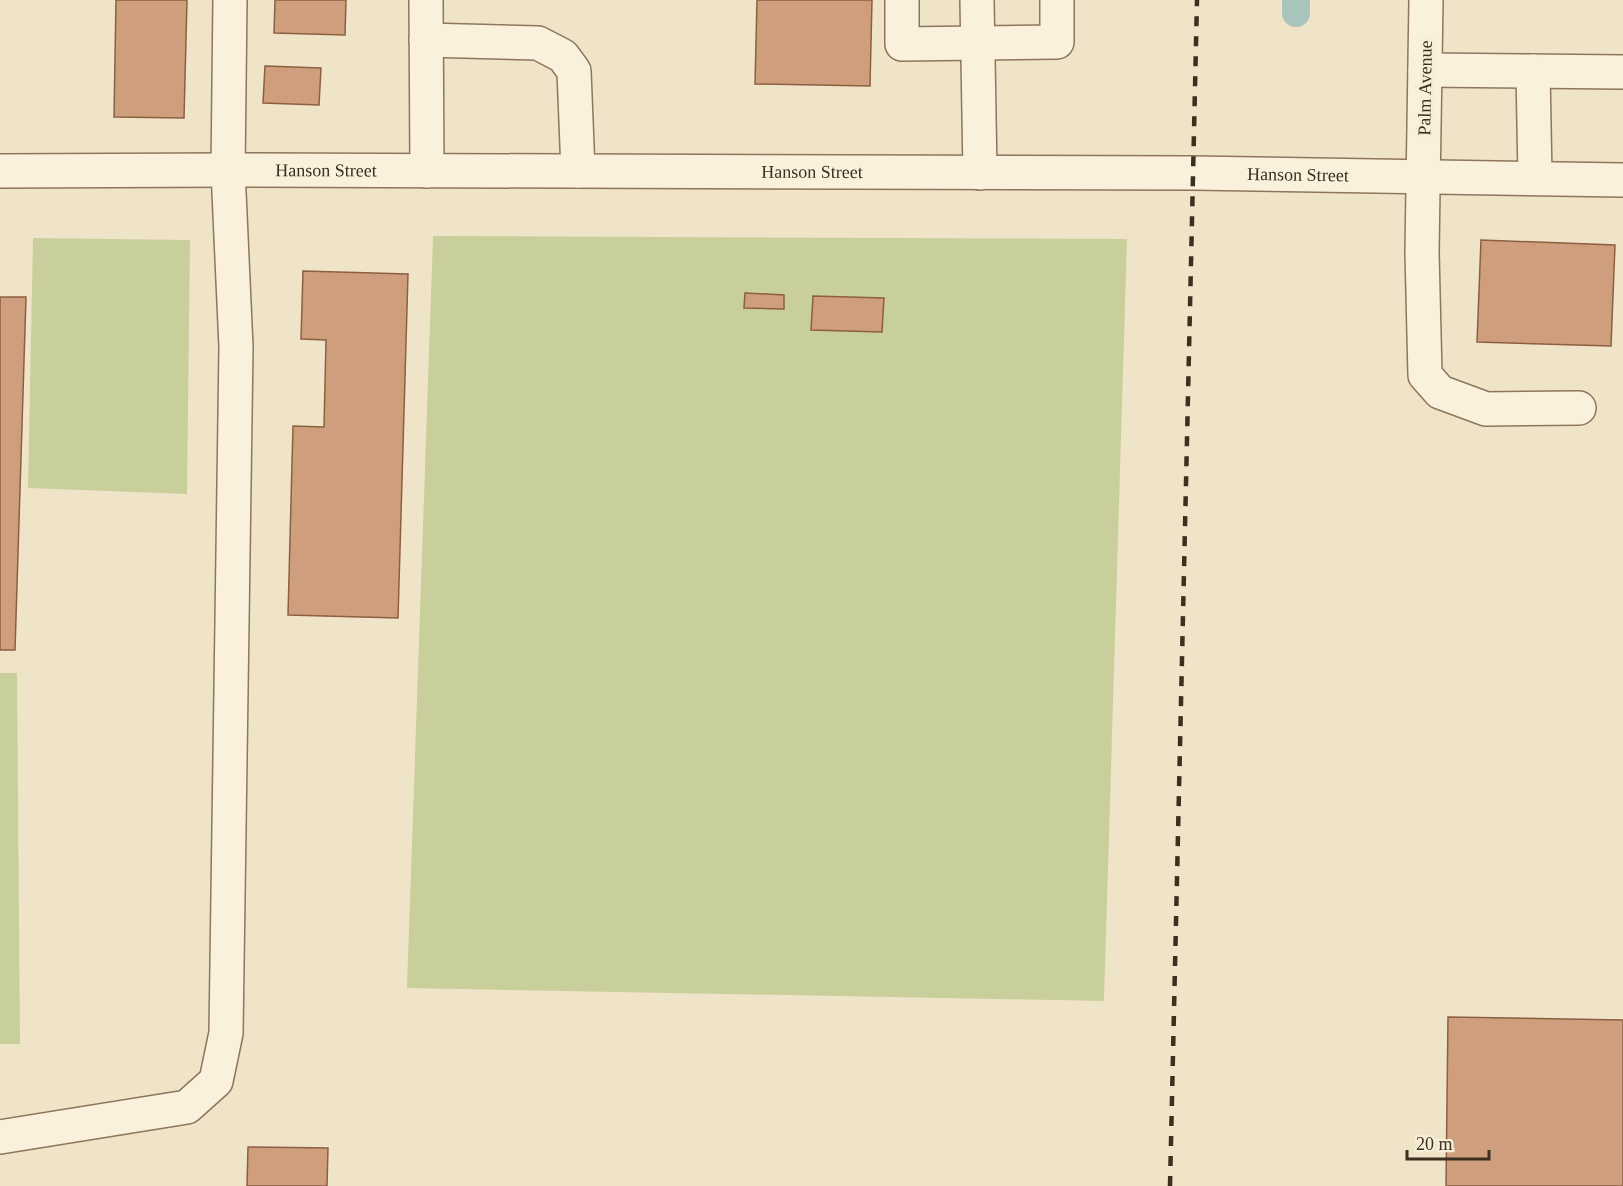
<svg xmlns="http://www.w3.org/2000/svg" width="1623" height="1186" font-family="Georgia,serif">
  <rect width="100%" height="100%" fill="#f0e4c8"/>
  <g fill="#c9cf9b">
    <polygon points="433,236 1127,239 1104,1001 407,988"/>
    <polygon points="33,238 190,240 187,494 28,488"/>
    <polygon points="0,673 17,673 20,1044 0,1044"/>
  </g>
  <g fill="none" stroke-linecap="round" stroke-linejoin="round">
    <polyline stroke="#a9c4bc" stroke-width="28" points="1296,13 1296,0"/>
  </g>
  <g fill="#cf9f7d" stroke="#8d5f41" stroke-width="1.5">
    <polygon points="116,0 187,0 184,118 114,117"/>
    <polygon points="275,0 346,0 345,35 274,33"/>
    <polygon points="757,0 872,0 870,86 755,84"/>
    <polygon points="265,66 321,68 319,105 263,103"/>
    <polygon points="1481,240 1615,245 1611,346 1477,342"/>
    <polygon points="303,271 408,274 398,618 288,615 293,426 324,427 326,340 301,339"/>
    <polygon points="745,293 784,295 784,309 744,308"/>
    <polygon points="813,296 884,298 882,332 811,330"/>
    <polygon points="0,297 26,297 15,650 0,650"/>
    <polygon points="1448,1017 1623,1020 1623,1186 1446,1186"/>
    <polygon points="248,1147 328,1148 327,1186 247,1186"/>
  </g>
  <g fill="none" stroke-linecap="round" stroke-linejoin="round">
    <defs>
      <g id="minor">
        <polyline points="426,0 427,171"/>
        <polyline points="902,0 902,44 1057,42 1057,0"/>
        <polyline points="977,0 980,173"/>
        <polyline points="1426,0 1422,252 1425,375 1440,392 1486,409 1579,408"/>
        <polyline points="426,40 538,43 563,56 574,71 578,171"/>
        <polyline points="1425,70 1623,72"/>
        <polyline points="1533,71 1535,178"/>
        <path id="s1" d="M0,171L228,170L1193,173L1623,180"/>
        <polyline points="0,1137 187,1107 216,1081 226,1033 236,347 228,170 230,0"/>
      </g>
    </defs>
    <use href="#minor" stroke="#8d765c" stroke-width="36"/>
    <use href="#minor" stroke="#faf1dc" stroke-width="33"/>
    <polyline stroke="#3d2e20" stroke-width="4.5" stroke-dasharray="10 10" stroke-linecap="butt" points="1170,1186 1197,0"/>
  </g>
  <g text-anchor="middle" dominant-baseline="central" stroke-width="6" stroke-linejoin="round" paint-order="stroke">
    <g font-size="18" fill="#3d2e20" stroke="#f7eed8">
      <text transform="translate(1425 88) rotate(-89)">Palm Avenue</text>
      <text stroke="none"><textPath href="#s1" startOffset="326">Hanson Street</textPath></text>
      <text stroke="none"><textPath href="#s1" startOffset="812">Hanson Street</textPath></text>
      <text stroke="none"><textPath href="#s1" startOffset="1298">Hanson Street</textPath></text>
    </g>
  </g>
  <path d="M1407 1150v9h82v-9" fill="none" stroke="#3d2e20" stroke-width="3"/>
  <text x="1416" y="1150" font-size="18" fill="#3d2e20" stroke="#f7eed8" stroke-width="4.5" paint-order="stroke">20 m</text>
</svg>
